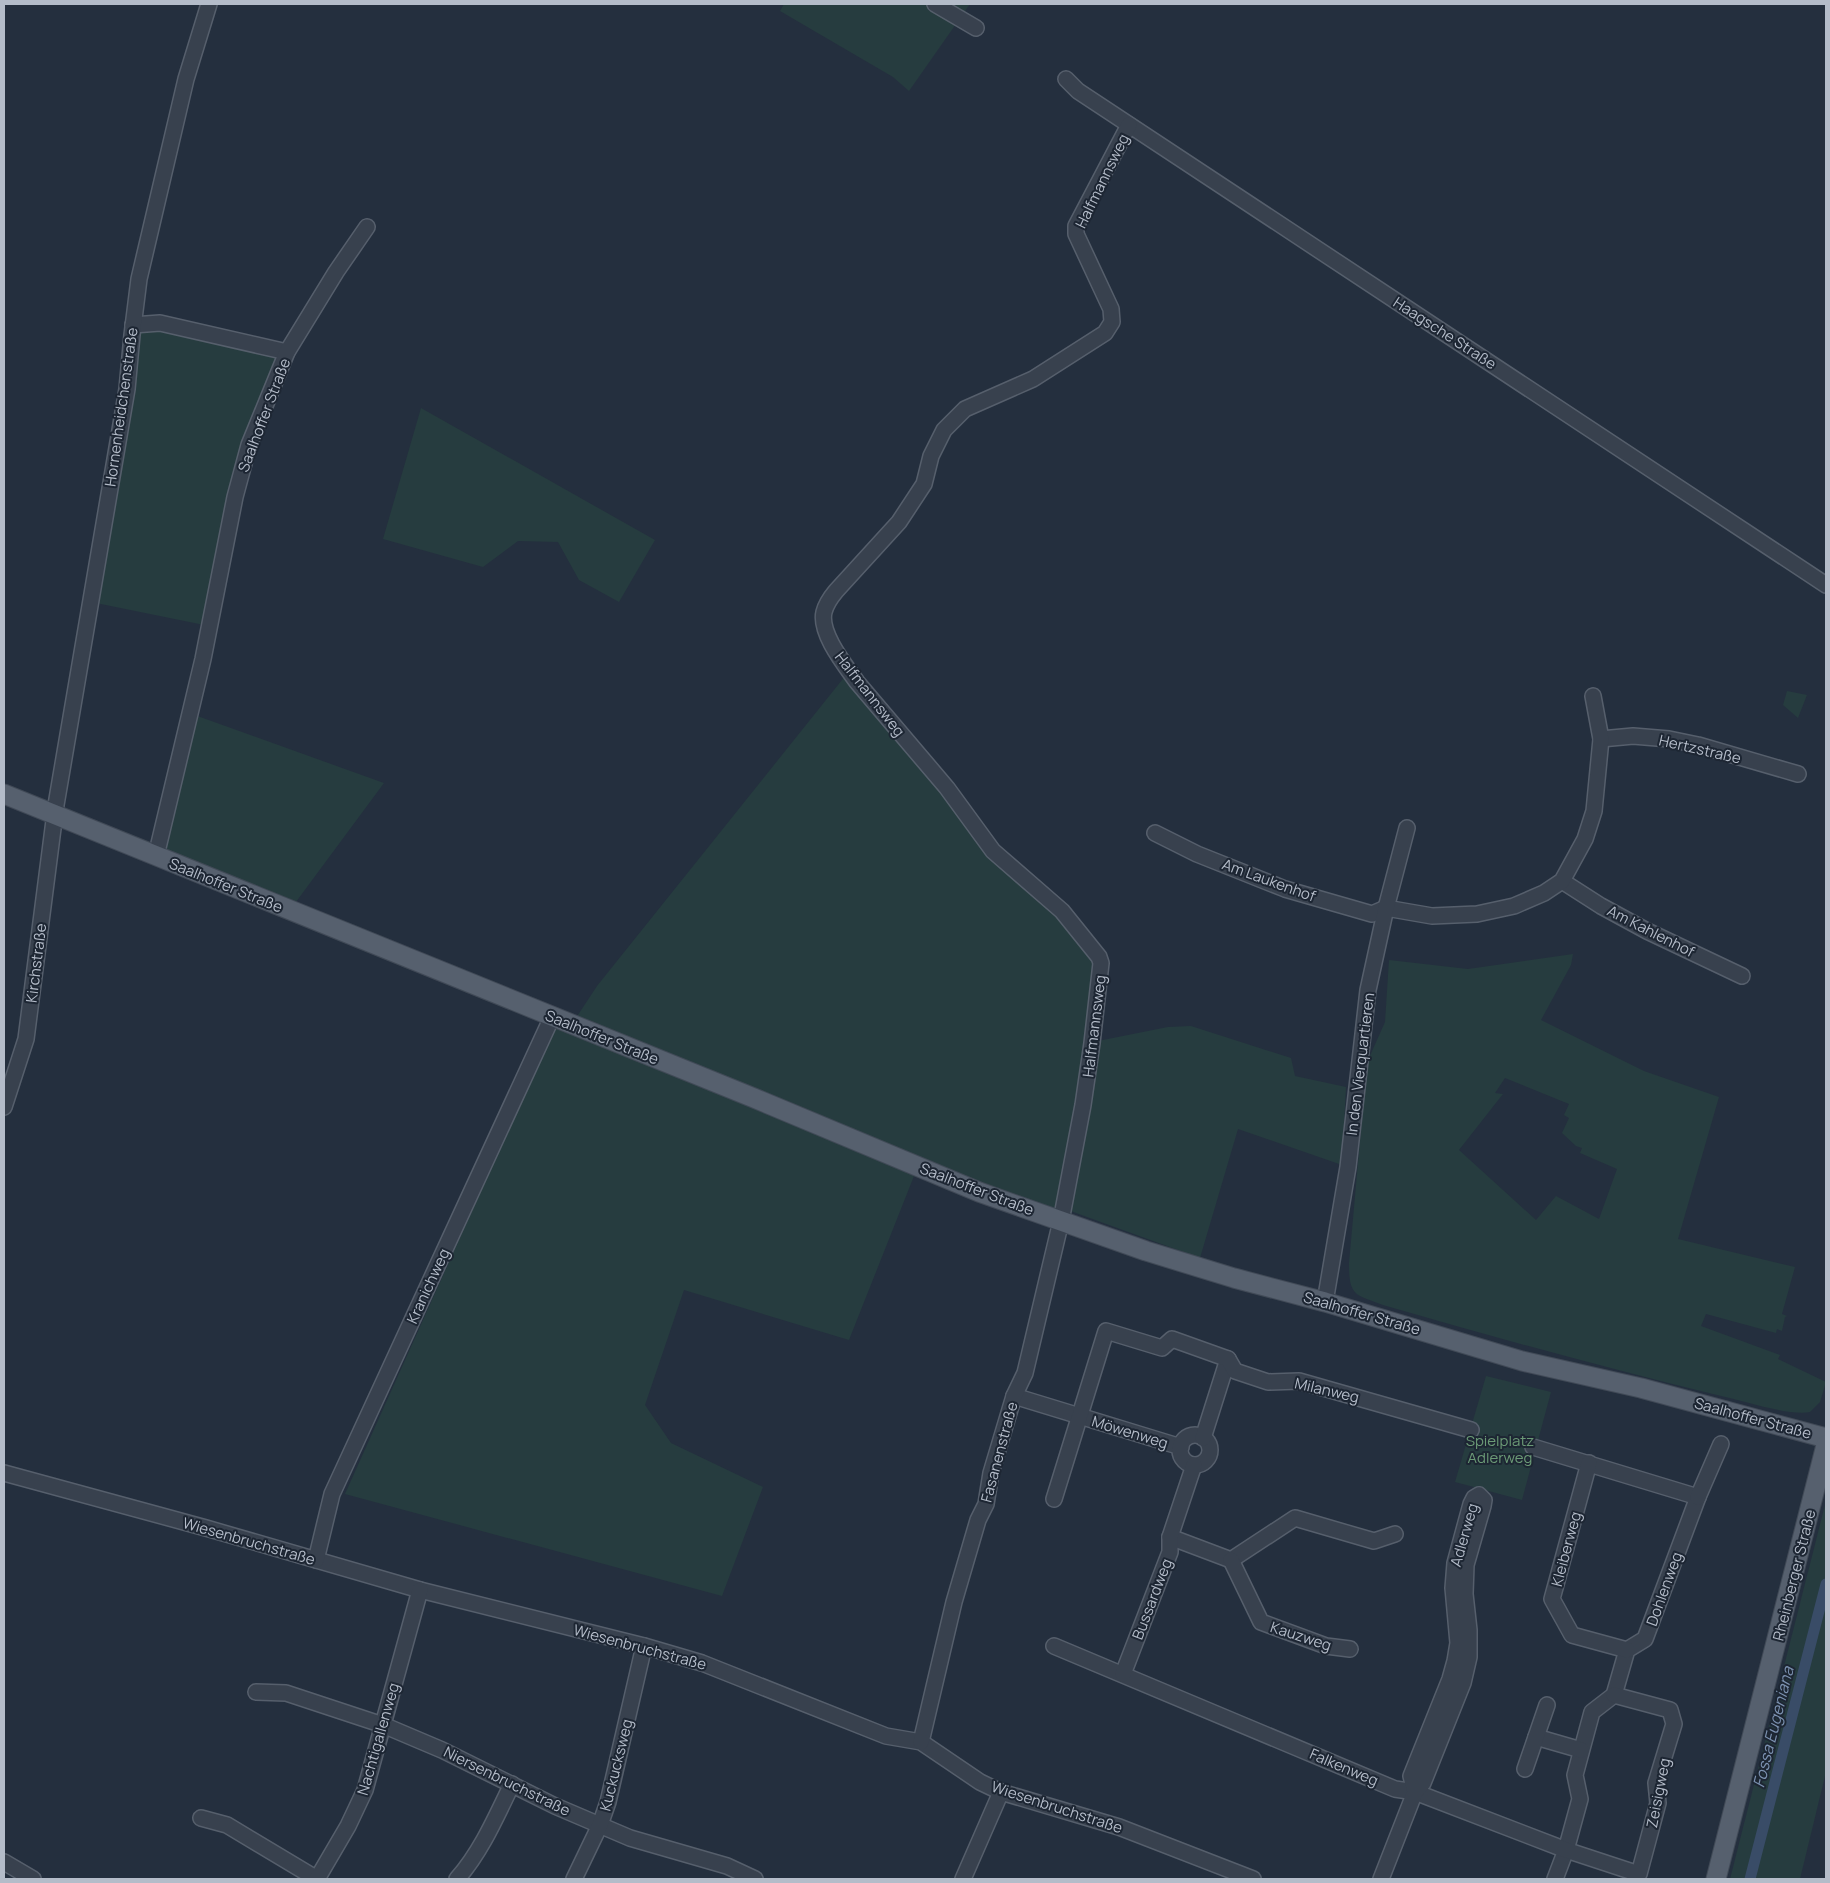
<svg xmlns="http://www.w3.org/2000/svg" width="1830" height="1883" font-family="Manrope,sans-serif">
  <rect width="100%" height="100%" fill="#242f3e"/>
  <g fill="#263c3f" fill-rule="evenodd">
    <polygon points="784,4 970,4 909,91 893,77 780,11"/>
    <polygon points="133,325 287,352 269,394 209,626 91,602"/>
    <polygon points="421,408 655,540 619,602 579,580 558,542 518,541 483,567 383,539"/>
    <polygon points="850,670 996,855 1062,911 1104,967 1093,1042 1168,1027 1191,1026 1291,1058 1295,1076 1346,1087 1342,1165 1238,1129 1200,1258 1065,1209 1061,1221 918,1166 849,1340 684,1290 645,1405 671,1443 763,1487 722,1596 345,1494 558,1019 572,1024 597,986"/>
    <polygon points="1787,691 1807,695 1798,718 1783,705"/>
    <polygon points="189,713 384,783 290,910 156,856"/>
    <path d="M1573,954L1571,965L1541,1020L1644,1071L1719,1097L1678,1239L1795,1267L1782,1314L1787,1316L1785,1317L1782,1331L1777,1329L1776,1333L1706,1314L1701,1326L1780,1355L1778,1359L1826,1382L1820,1402L1810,1412C1787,1416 1742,1400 1717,1395C1605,1368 1494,1337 1383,1305C1355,1294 1349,1297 1349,1263L1366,1074L1369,1058L1385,1022L1389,960L1468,969ZM1505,1078L1569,1104L1564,1115L1569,1118L1562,1133L1576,1146L1582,1148L1580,1153L1617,1169L1599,1219L1556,1196L1536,1220L1459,1150L1503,1094L1495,1093Z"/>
    <polygon points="1486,1376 1551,1392 1522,1500 1455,1482"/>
    <polygon points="1826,1501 1826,1772 1800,1879 1730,1879"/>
  </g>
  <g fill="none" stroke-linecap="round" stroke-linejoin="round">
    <polyline stroke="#394c67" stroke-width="11" points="1750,1879 1826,1584"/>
    <defs>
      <g id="minor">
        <polyline points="935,4 976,28"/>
        <polyline points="1066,79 1078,91 1826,585"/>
        <polyline points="133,325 160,323 287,352"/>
        <polyline points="1601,739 1633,736 1669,739 1698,745 1798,774"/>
        <polyline points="1155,833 1197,854 1285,889 1372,914 1386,908"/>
        <polyline points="156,856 203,659 235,497 249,445 287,352 336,272 367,227"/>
        <polyline points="1562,881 1601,906 1647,931 1742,976"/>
        <polyline points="1386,908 1432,916 1477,914 1514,906 1544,893 1562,881 1585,839 1594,811 1601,739 1593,696"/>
        <polyline points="4,1107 26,1039 56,805 127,389 132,335 139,279 186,79 209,4"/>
        <polyline points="1325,1302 1348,1167 1368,990 1386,908 1407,828"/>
        <polyline points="1014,1396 1181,1447"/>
        <circle cx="1195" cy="1450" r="15"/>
        <polyline points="1203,1438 1228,1359"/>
        <polyline points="1533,1447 1698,1497 1645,1639 1627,1650 1614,1695 1592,1712 1575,1775 1580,1799 1566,1850 1555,1879"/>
        <polyline points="1589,1463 1552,1599 1572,1635 1627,1650"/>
        <polyline points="4,1473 206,1528 420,1590 644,1646 702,1663 886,1736 921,1742 980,1782 1001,1792 1119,1827 1253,1879"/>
        <polyline points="1698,1497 1721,1444"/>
        <polyline points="1054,1499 1106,1331 1162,1348 1172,1339 1228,1359 1235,1371 1268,1382 1299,1381 1471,1430"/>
        <polyline points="1170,1537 1231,1560 1295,1518 1374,1541 1395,1534"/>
        <polyline points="316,1560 332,1494 552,1017"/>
        <polyline points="1231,1560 1261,1622 1326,1646 1350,1649"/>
        <polyline points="1054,1646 1395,1789 1415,1792 1566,1850 1639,1874 1658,1803 1656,1783 1674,1724 1670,1710 1614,1695"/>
        <polyline points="1123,1674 1170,1552 1170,1537 1194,1465"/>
        <polyline points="256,1692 286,1693 383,1725 442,1750 555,1806 630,1838 727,1866 755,1879"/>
        <polyline points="1536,1737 1581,1750"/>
        <path d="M921,1742L954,1602L978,1520L986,1504L991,1473L1014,1396L1025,1373L1061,1221L1083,1105L1092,1043L1101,963L1099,957L1062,911L993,851L947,788L857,682C845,665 819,633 824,612C826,604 831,597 836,591L899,522L924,484L931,456L944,430L965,409L1033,379L1105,333L1112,322L1111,309L1076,234V226L1129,125"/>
        <polyline points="1525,1769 1547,1705"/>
        <polyline points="201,1818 227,1825 317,1879"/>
        <polyline points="4,1862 33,1879"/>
        <polyline points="317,1879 348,1826 365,1790 420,1590"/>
        <path d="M457,1879C481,1852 496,1817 512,1784"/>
        <polyline points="574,1879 600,1825 608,1802 644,1646"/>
        <polyline points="963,1879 1001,1792"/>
        <polyline points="1381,1879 1415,1792 1423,1783 1463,1683 1469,1657 1469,1630 1465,1594 1466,1565 1483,1506 1484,1500 1479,1495 1474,1498 1471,1504 1455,1563 1453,1588 1458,1643 1455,1661 1450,1679 1411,1776 1415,1792"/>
      </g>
      <g id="major">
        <polyline points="4,794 754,1098 979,1192 1146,1251 1234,1278 1325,1302 1522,1361 1641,1388 1826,1438"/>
        <polyline points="1716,1879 1826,1445"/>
      </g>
    </defs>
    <use href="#minor" stroke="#565f6c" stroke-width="18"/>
    <use href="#major" stroke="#414a57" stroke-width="21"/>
    <use href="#minor" stroke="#38414e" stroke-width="15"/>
    <use href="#major" stroke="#56606e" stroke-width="19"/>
  </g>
  <g text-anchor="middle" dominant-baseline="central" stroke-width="4" stroke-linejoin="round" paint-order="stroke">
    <g font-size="15" fill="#b4bcc9" stroke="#1d2633">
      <text transform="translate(1102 181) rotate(-64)">Halfmannsweg</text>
      <text transform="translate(1445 333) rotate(33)">Haagsche Straße</text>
      <text transform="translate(121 407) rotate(-82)">Hornenheidchenstraße</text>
      <text transform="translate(264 415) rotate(-69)">Saalhoffer Straße</text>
      <text transform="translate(870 694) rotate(52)">Halfmannsweg</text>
      <text transform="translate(1700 749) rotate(13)">Hertzstraße</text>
      <text transform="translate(1269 880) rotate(20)">Am Laukenhof</text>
      <text transform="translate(226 885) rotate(22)">Saalhoffer Straße</text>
      <text transform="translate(1651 931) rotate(27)">Am Kahlenhof</text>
      <text transform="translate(36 963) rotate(-83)">Kirchstraße</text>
      <text transform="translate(1094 1026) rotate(-83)">Halfmannsweg</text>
      <text transform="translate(602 1037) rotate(22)">Saalhoffer Straße</text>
      <text transform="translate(1360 1064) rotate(-83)">In den Vierquartieren</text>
      <text transform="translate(977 1189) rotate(21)">Saalhoffer Straße</text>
      <text transform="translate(428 1286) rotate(-65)">Kranichweg</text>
      <text transform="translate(1362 1313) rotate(16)">Saalhoffer Straße</text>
      <text transform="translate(1327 1390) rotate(13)">Milanweg</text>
      <text transform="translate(1753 1418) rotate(15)">Saalhoffer Straße</text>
      <text transform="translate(1130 1432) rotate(17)">Möwenweg</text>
      <text transform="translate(999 1452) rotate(-75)">Fasanenstraße</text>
      <text transform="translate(1464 1535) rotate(-74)">Adlerweg</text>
      <text transform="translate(249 1541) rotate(16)">Wiesenbruchstraße</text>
      <text transform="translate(1566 1549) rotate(-75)">Kleiberweg</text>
      <text transform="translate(1794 1575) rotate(-76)">Rheinberger Straße</text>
      <text transform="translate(1664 1589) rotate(-70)">Dohlenweg</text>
      <text transform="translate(1152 1599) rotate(-69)">Bussardweg</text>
      <text transform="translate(1301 1636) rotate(18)">Kauzweg</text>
      <text transform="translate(640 1647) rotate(15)">Wiesenbruchstraße</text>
      <text transform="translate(378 1739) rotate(-74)">Nachtigallenweg</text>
      <text transform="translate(616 1765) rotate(-76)">Kuckucksweg</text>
      <text transform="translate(1344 1767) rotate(23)">Falkenweg</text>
      <text transform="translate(507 1781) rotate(26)">Niersenbruchstraße</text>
      <text transform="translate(1658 1793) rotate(-79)">Zeisigweg</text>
      <text transform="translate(1057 1807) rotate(18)">Wiesenbruchstraße</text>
    </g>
    <g font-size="15" fill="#6b9a76" stroke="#1d2633">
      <text x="1500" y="1440">Spielplatz<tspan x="1500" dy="17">Adlerweg</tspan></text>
    </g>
    <g font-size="16" font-style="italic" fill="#7c92b1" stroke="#1d2633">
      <text transform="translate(1773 1727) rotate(-76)">Fossa Eugeniana</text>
    </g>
  </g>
  <rect width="1830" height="1883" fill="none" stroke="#b4bcc9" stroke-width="10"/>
</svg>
